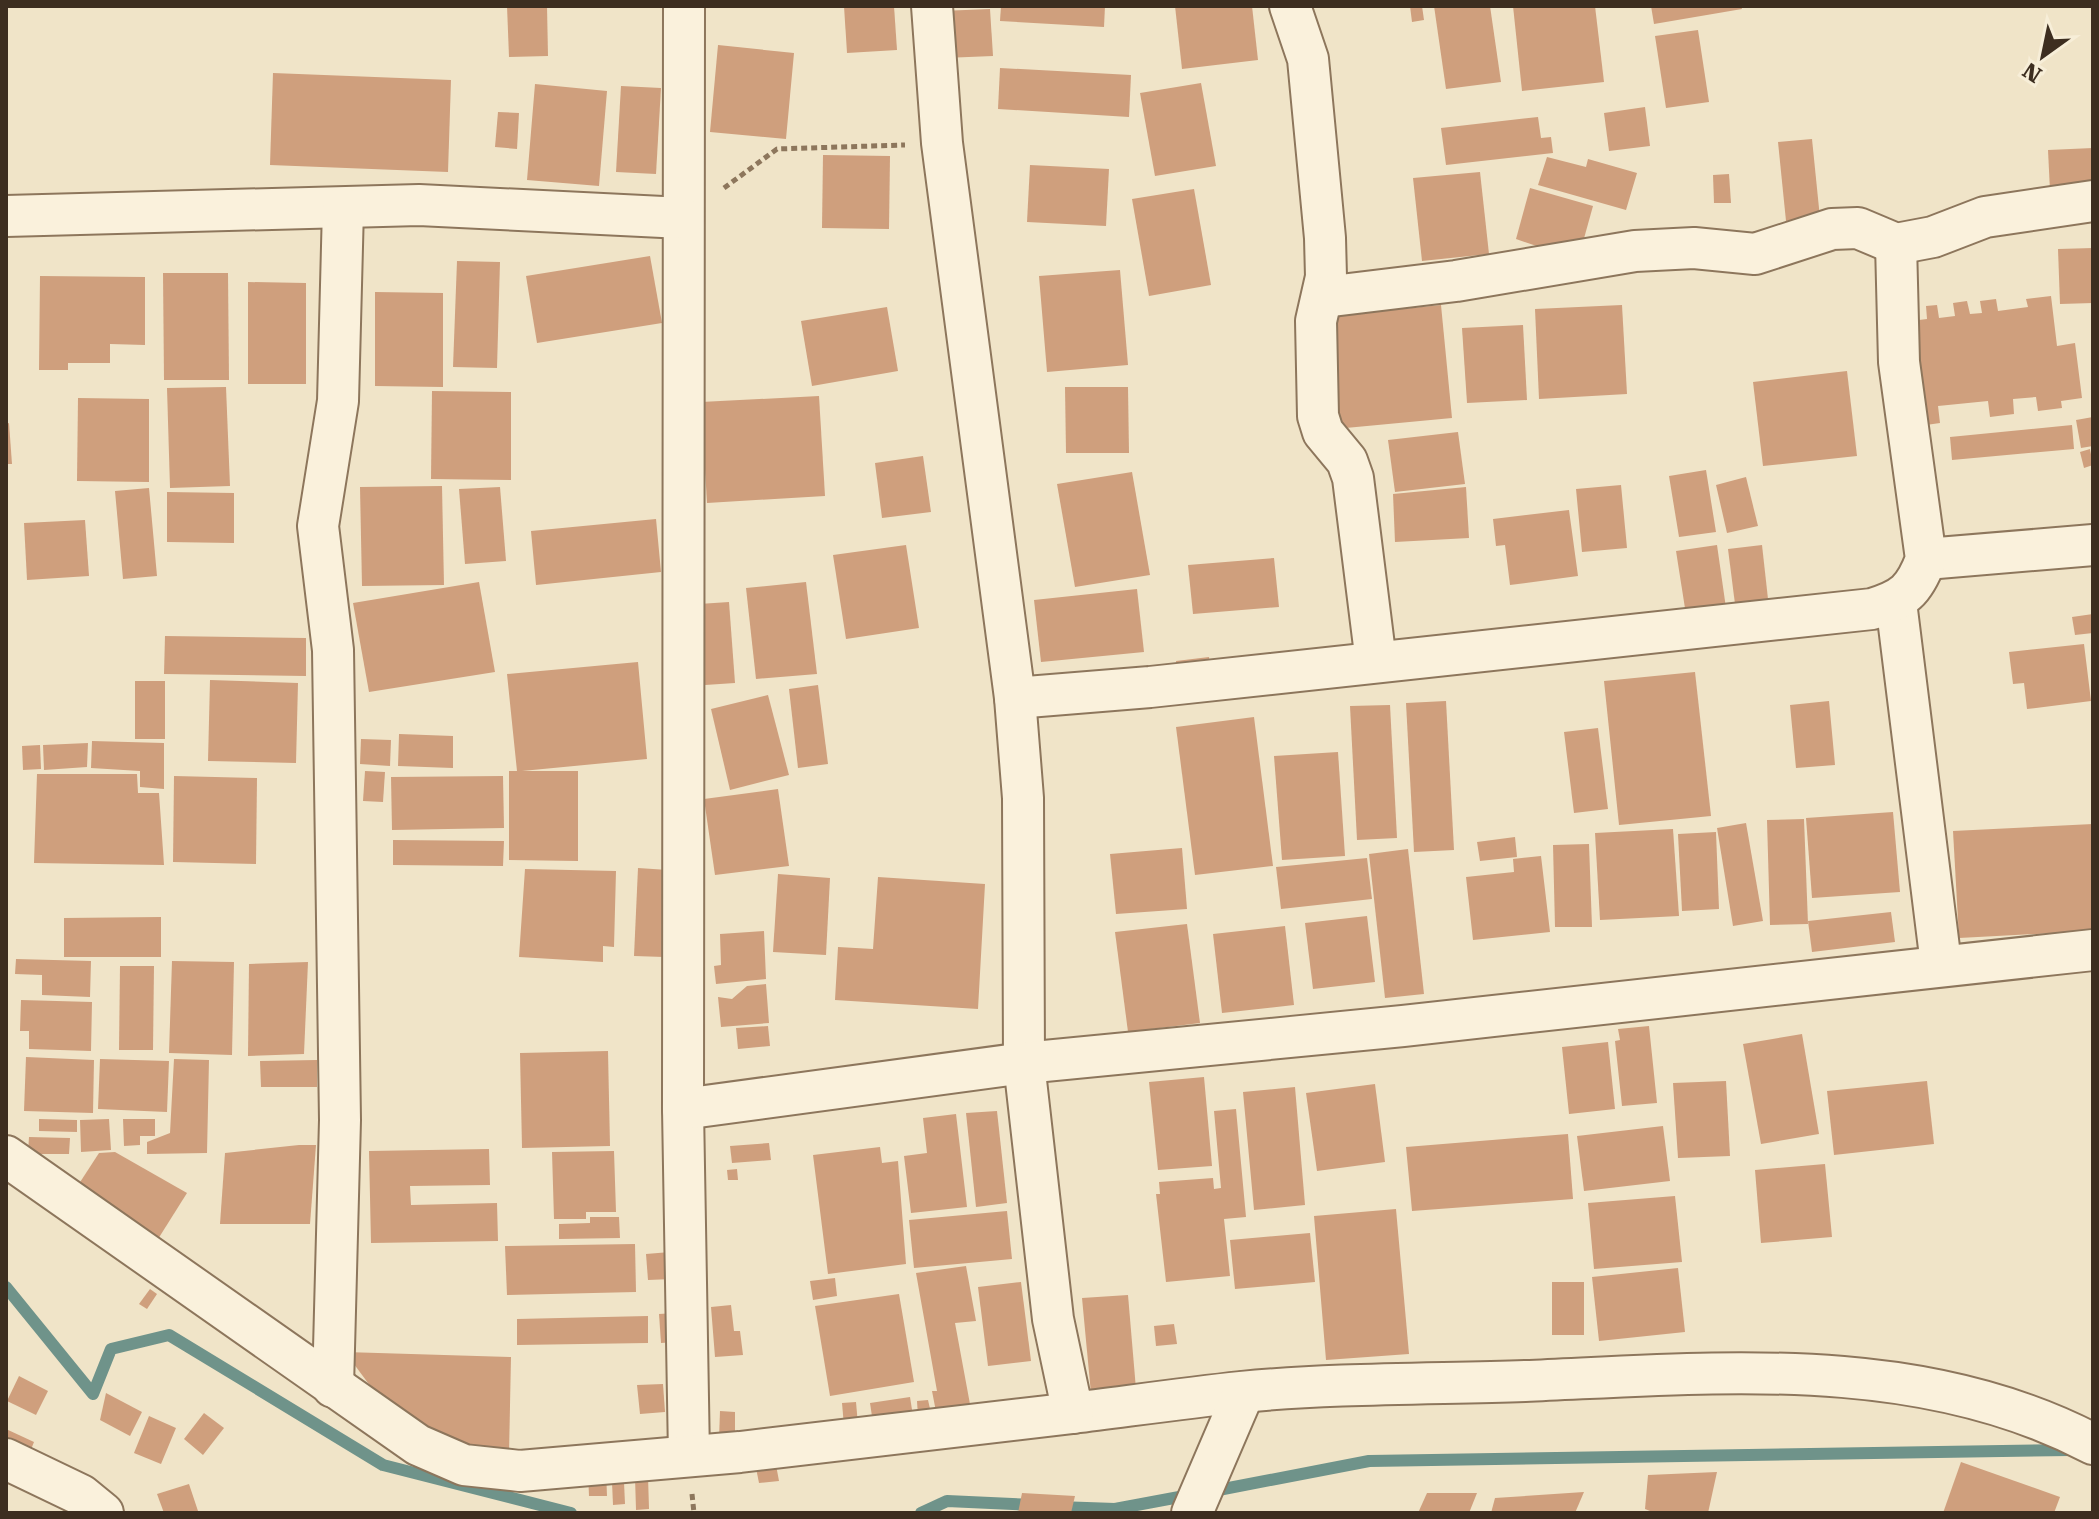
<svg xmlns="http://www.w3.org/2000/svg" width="2099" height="1519" font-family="'Roboto Serif',serif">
  <rect width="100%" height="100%" fill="#f0e4c8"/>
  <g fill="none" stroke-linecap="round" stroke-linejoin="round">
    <g stroke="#6f938a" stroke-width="12">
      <polyline points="6,1287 93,1394 111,1349 169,1335 383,1465 571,1513"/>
      <polyline points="1208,1492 1369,1461 2070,1450"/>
      <polyline points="1058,1507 1115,1509 1190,1495"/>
      <polyline points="921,1513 947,1501 1035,1505"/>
    </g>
  </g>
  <g fill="#cf9f7d">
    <polygon points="507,6 547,6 548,56 509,57"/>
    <polygon points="844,6 894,6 897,50 847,53"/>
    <polygon points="1001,6 1105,6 1104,27 1000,21"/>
    <polygon points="1175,6 1252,6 1258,60 1182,69"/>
    <polygon points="1410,6 1422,6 1424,20 1412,22"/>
    <polygon points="1434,6 1490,6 1501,82 1446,89"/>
    <polygon points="1513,6 1595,6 1604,82 1522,91"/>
    <polygon points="1651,6 1741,6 1742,9 1654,24"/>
    <polygon points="990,9 993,56 944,58 941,11"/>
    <polygon points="1698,30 1709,102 1666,108 1655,36"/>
    <polygon points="718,45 794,53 786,139 710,132"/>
    <polygon points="1000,68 1131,75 1129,117 998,109"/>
    <polygon points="273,73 451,80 448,172 270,165"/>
    <polygon points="1201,83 1216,166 1155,176 1140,93"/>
    <polygon points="535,84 607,91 599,186 527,180"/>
    <polygon points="621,86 661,88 656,174 616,172"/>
    <polygon points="1645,107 1650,146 1609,151 1604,113"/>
    <polygon points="498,112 519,113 517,149 495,147"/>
    <polygon points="1538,117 1541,138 1551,137 1553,153 1446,165 1441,128"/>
    <polygon points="1812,139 1820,218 1786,221 1778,142"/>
    <polygon points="2093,148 2093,189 2050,191 2048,150"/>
    <polygon points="823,155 890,156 889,229 822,228"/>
    <polygon points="1547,157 1586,167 1588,159 1637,173 1626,210 1538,185"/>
    <polygon points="1030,165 1109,169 1106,226 1027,222"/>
    <polygon points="1480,172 1489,254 1422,261 1413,178"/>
    <polygon points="1729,174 1731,203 1714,203 1713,175"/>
    <polygon points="1530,188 1593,206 1578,260 1516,239"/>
    <polygon points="1194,189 1211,285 1149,296 1132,199"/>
    <polygon points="2093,248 2093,303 2060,304 2058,249"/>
    <polygon points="650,256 662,323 537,343 526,276"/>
    <polygon points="457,261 500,262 497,368 453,367"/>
    <polygon points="1120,270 1128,365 1047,372 1039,276"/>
    <polygon points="163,273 228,273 229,380 164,380"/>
    <polygon points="40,276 145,277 145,345 110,344 110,363 68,363 68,370 39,370"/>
    <polygon points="248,282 306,283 306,384 248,384"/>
    <polygon points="375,292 443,293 443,387 375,386"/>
    <polygon points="2051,296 2057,346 2075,343 2082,398 2061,401 2062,408 2038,411 2036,397 2013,399 2014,414 1990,417 1988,401 1938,406 1940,423 1919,426 1917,306 1919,320 1927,319 1926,306 1937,305 1939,318 1955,316 1953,303 1967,301 1970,314 1982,313 1980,301 1996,299 1998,311 2028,307 2026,299"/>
    <polygon points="1441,305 1452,418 1335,429 1323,317"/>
    <polygon points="1622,305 1627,394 1539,399 1535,309"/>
    <polygon points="887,307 898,371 812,386 801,321"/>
    <polygon points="1523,325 1527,400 1467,403 1462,328"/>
    <polygon points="1847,371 1857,456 1763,466 1753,382"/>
    <polygon points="226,387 230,486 170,488 167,388"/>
    <polygon points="1065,387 1128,387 1129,453 1066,453"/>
    <polygon points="432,391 511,392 511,480 431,479"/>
    <polygon points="819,396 825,496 707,503 701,402"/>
    <polygon points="78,398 149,399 149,482 77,481"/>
    <polygon points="2093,417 2093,446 2081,448 2076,420"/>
    <polygon points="9,423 12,464 6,464 6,424"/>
    <polygon points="2072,425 2074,449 1952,460 1950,437"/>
    <polygon points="1458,432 1465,484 1395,492 1388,440"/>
    <polygon points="2090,449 2093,465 2084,468 2080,452"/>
    <polygon points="923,456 931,512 882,518 875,463"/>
    <polygon points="1706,470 1716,532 1679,537 1669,476"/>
    <polygon points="1132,472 1150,575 1075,587 1057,484"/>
    <polygon points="1746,477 1758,526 1727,533 1716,485"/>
    <polygon points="1621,485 1627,548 1582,552 1576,489"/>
    <polygon points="442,486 444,585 362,586 360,487"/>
    <polygon points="500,487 506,561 465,564 459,489"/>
    <polygon points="1466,487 1469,538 1395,542 1393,494"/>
    <polygon points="149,488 157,576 123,579 115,491"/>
    <polygon points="167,492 234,493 234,543 167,542"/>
    <polygon points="1569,510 1578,576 1510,585 1505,545 1496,546 1493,519"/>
    <polygon points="656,519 661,572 536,585 531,531"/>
    <polygon points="85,520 89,576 27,580 24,523"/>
    <polygon points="906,545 919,628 846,639 833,555"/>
    <polygon points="1717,545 1727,615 1687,621 1676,551"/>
    <polygon points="1762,545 1769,608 1736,612 1728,549"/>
    <polygon points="1274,558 1279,607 1193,614 1188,565"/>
    <polygon points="479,582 495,672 369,692 353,603"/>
    <polygon points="806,582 817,674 756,679 746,588"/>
    <polygon points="1137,589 1144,652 1041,662 1034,600"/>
    <polygon points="729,602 735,683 705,685 699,604"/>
    <polygon points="2093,614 2093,633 2075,635 2072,617"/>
    <polygon points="165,636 306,638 306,676 164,674"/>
    <polygon points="2084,644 2091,701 2027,709 2024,683 2013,684 2009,652"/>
    <polygon points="1209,657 1210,667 1177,670 1176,661"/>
    <polygon points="638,662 647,759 522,771 578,771 578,861 509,860 509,771 517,771 507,674"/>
    <polygon points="1695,672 1711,816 1619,825 1604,681"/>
    <polygon points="210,680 298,683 296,763 208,761"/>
    <rect x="135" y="681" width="30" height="58"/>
    <polygon points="818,685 828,764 798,768 789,689"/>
    <polygon points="768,695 789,775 730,790 711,709"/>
    <polygon points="1446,701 1454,850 1414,852 1406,703"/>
    <polygon points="1829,701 1835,765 1796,768 1790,705"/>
    <polygon points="1390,705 1397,838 1357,840 1350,706"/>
    <polygon points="1254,717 1273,866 1195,875 1176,727"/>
    <polygon points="1598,728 1608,809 1574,813 1564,732"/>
    <polygon points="399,734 453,736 453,768 398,766"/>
    <polygon points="361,739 391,740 390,766 360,764"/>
    <polygon points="92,741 164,743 164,789 140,787 140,771 91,768"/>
    <polygon points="88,743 87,767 44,770 43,745"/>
    <polygon points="40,745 41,769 23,770 22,746"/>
    <polygon points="1338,752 1345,856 1282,860 1274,756"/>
    <polygon points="365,771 385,772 383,802 363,801"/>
    <polygon points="37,774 137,774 138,793 159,793 164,865 34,863"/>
    <polygon points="174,776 257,778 256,864 173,862"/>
    <polygon points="503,776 504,828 392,830 391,777"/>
    <polygon points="778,789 789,866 715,875 704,799"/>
    <polygon points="1893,812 1900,892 1812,898 1806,818"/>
    <polygon points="1804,819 1808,924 1770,925 1767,820"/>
    <polygon points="1746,823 1763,921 1733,926 1717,828"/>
    <polygon points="2093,824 2093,931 1959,938 1953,831"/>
    <polygon points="1673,829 1679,916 1600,920 1595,833"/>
    <polygon points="1716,832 1719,909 1682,911 1678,834"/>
    <polygon points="1515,837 1517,857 1480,861 1477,842"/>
    <polygon points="393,840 504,841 503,866 393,865"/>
    <polygon points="1589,844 1592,927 1555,927 1553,845"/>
    <polygon points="1182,848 1187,909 1116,914 1110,854"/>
    <polygon points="1408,849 1424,994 1385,998 1369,854"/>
    <polygon points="1541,856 1550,932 1473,940 1466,877 1514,872 1513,859"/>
    <polygon points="1367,858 1372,899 1281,909 1276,867"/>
    <polygon points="638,868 668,870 664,957 634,956"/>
    <polygon points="525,869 616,871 614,947 603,946 603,962 519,957"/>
    <polygon points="778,874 830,878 826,955 773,952"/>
    <polygon points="878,877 985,884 978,1009 835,1000 838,947 873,949"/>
    <polygon points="1891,912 1895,942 1812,952 1808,921"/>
    <polygon points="1367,916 1375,982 1313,989 1305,923"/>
    <polygon points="161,917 161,957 64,957 64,918"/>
    <polygon points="1187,924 1200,1023 1128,1032 1115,932"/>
    <polygon points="1285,926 1294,1005 1222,1013 1213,934"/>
    <polygon points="764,931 766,979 716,984 714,966 721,965 720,934"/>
    <polygon points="16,959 91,961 90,997 42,995 42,975 15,974"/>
    <polygon points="172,961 234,962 232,1055 169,1053"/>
    <polygon points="308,962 304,1054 248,1056 249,964"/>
    <polygon points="120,966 154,966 153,1050 119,1050"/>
    <polygon points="766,984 769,1023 721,1027 718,997 732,999 747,986"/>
    <polygon points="21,1000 92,1002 91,1051 29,1049 29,1031 20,1031"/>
    <polygon points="768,1026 770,1046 738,1049 736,1028"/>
    <polygon points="1649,1026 1657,1103 1622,1106 1615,1041 1620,1040 1618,1029"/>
    <polygon points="1802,1034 1819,1134 1761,1144 1743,1044"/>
    <polygon points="1608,1042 1615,1109 1569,1114 1562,1047"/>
    <polygon points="608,1051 610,1146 522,1148 520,1053"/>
    <polygon points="26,1057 94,1060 93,1113 24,1111"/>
    <polygon points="100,1059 169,1061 167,1112 98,1109"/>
    <polygon points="174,1059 209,1060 207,1153 147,1154 147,1142 170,1133"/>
    <polygon points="317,1060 317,1087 261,1087 260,1061"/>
    <polygon points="1204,1077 1212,1166 1158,1170 1149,1082"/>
    <polygon points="1726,1081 1730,1156 1678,1158 1673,1083"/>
    <polygon points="1927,1081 1934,1144 1834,1155 1827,1091"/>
    <polygon points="1375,1084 1385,1162 1317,1171 1306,1093"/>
    <polygon points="1295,1087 1305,1205 1254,1210 1243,1092"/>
    <polygon points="1236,1109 1246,1217 1224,1219 1230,1276 1166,1282 1156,1194 1160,1194 1159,1182 1213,1178 1214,1189 1221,1188 1214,1111"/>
    <polygon points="997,1111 1007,1203 976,1207 966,1113"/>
    <polygon points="956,1114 967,1207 911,1213 904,1156 927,1153 923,1118"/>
    <polygon points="39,1119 77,1120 77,1132 39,1131"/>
    <polygon points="109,1119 111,1150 81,1152 80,1120"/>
    <polygon points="123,1119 155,1119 155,1136 140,1136 140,1145 124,1146"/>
    <polygon points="1663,1126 1670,1181 1584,1191 1577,1136"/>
    <polygon points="1568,1134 1573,1199 1412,1211 1406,1147"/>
    <polygon points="29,1137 70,1138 69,1154 28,1154"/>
    <polygon points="769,1143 771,1160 732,1163 730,1146"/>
    <polygon points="299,1145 316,1145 310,1224 220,1224 225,1153"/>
    <polygon points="880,1147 882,1163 898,1161 906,1264 828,1274 813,1155"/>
    <polygon points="489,1149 490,1185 410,1186 411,1205 497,1203 498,1241 371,1243 369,1151"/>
    <polygon points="614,1151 616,1212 586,1212 586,1219 554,1219 552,1152"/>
    <polygon points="115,1152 187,1193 153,1247 73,1193 99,1153"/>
    <polygon points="1825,1164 1832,1237 1761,1243 1755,1170"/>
    <polygon points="737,1169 738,1180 728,1180 727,1170"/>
    <polygon points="1675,1196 1682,1262 1594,1269 1588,1203"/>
    <polygon points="1396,1209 1409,1354 1326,1360 1314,1216"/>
    <polygon points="1007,1211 1012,1259 914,1268 909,1220"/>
    <polygon points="590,1217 619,1217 620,1238 559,1239 559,1224 590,1223"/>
    <polygon points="1310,1233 1315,1282 1235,1289 1230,1240"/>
    <polygon points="635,1244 636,1292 507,1295 505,1246"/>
    <polygon points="670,1252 672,1279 648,1280 646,1254"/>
    <polygon points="966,1266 976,1321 955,1323 972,1415 938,1422 932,1391 937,1391 916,1273"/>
    <polygon points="1678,1268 1685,1332 1599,1341 1592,1277"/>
    <polygon points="835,1278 837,1296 813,1300 810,1281"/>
    <polygon points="1021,1282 1031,1361 988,1366 978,1287"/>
    <rect x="1552" y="1282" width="32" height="53"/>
    <polygon points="150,1289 157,1294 147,1309 139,1304"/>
    <polygon points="899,1294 914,1382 830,1396 815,1306"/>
    <polygon points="1128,1295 1137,1401 1092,1404 1082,1298"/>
    <polygon points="731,1305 734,1331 740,1331 743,1355 715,1357 711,1307"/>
    <polygon points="675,1313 677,1342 661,1343 659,1314"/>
    <polygon points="648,1316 648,1343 517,1345 517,1319"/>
    <polygon points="1174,1324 1177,1344 1156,1346 1154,1326"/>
    <polygon points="345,1352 511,1357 509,1454 436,1446 368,1383"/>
    <polygon points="19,1376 48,1391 36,1415 7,1401"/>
    <polygon points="663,1384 665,1412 640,1414 637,1385"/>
    <polygon points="106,1393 142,1412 130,1436 100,1420"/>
    <polygon points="910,1397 913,1416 873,1423 870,1403"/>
    <polygon points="928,1400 931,1413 918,1416 917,1401"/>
    <polygon points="856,1402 858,1425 844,1426 842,1403"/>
    <polygon points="720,1411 735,1412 735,1439 719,1439"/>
    <polygon points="204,1413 224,1428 203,1455 184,1439"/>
    <polygon points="149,1416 176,1428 161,1464 134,1453"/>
    <polygon points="6,1429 34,1442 26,1462 6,1453"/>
    <polygon points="1961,1462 2060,1497 2054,1513 1943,1513"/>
    <polygon points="776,1465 779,1481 759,1483 756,1468"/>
    <polygon points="606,1471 607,1496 589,1496 588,1472"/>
    <polygon points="1717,1472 1708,1513 1655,1513 1645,1509 1648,1475"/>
    <polygon points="635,1477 648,1477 649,1509 636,1510"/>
    <polygon points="612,1482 624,1482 625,1504 613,1505"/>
    <polygon points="189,1484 198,1511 164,1513 157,1494"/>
    <polygon points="1584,1492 1575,1513 1491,1513 1495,1498"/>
    <polygon points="1022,1493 1075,1496 1071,1513 1018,1513"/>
    <polygon points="1427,1493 1477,1493 1469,1513 1418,1513"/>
  </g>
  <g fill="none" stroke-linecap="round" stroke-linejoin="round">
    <defs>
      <g id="minor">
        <polyline points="684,6 683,1109 689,1456"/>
        <path d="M932,6L942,143L1015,698L1023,798L1024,1063L1053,1319L1073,1413C1129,1406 1185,1398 1241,1392C1335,1383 1431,1384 1525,1381C1714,1373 1918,1352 2093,1444"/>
        <polyline points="1290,6 1308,59 1325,238 1326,277 1316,321 1318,416 1323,432 1347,461 1353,478 1376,662"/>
        <polyline points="6,216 419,205 683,218"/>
        <polyline points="1324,297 1456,281 1635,251 1694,248 1755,254 1832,229 1858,228 1896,244 1933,237 1985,217 2093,201"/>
        <polyline points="1926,559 2093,545"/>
        <polyline points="1896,602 1941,964"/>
        <path d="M1015,698L1150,687L1872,609C1904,599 1914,591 1926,559L1899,362L1896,244"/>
        <polyline points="683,1109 1024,1063 1403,1026 2093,950"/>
        <polyline points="6,1156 418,1445 464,1465 520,1471 740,1452 1073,1413"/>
        <polyline points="333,1387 340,1120 333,650 318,526 338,401 343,208"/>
        <polyline points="6,1459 81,1495 103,1513"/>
        <polyline points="1192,1513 1244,1392"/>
      </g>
    </defs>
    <use href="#minor" stroke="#8d765c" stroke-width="44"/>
    <g stroke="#8d765c" stroke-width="5" stroke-dasharray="6 4" stroke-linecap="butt">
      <polyline points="724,188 777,149 905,145"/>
      <polyline points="692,1494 694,1513"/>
    </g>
    <use href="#minor" stroke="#faf1dc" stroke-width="40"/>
  </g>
  <rect width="2099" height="1519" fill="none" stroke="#3d2e20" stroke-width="16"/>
  <g transform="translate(2043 56) rotate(213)" stroke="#f7eed8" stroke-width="6" paint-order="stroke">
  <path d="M0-6L14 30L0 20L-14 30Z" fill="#3d2e20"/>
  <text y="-12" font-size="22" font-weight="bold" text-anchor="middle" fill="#3d2e20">N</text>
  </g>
</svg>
